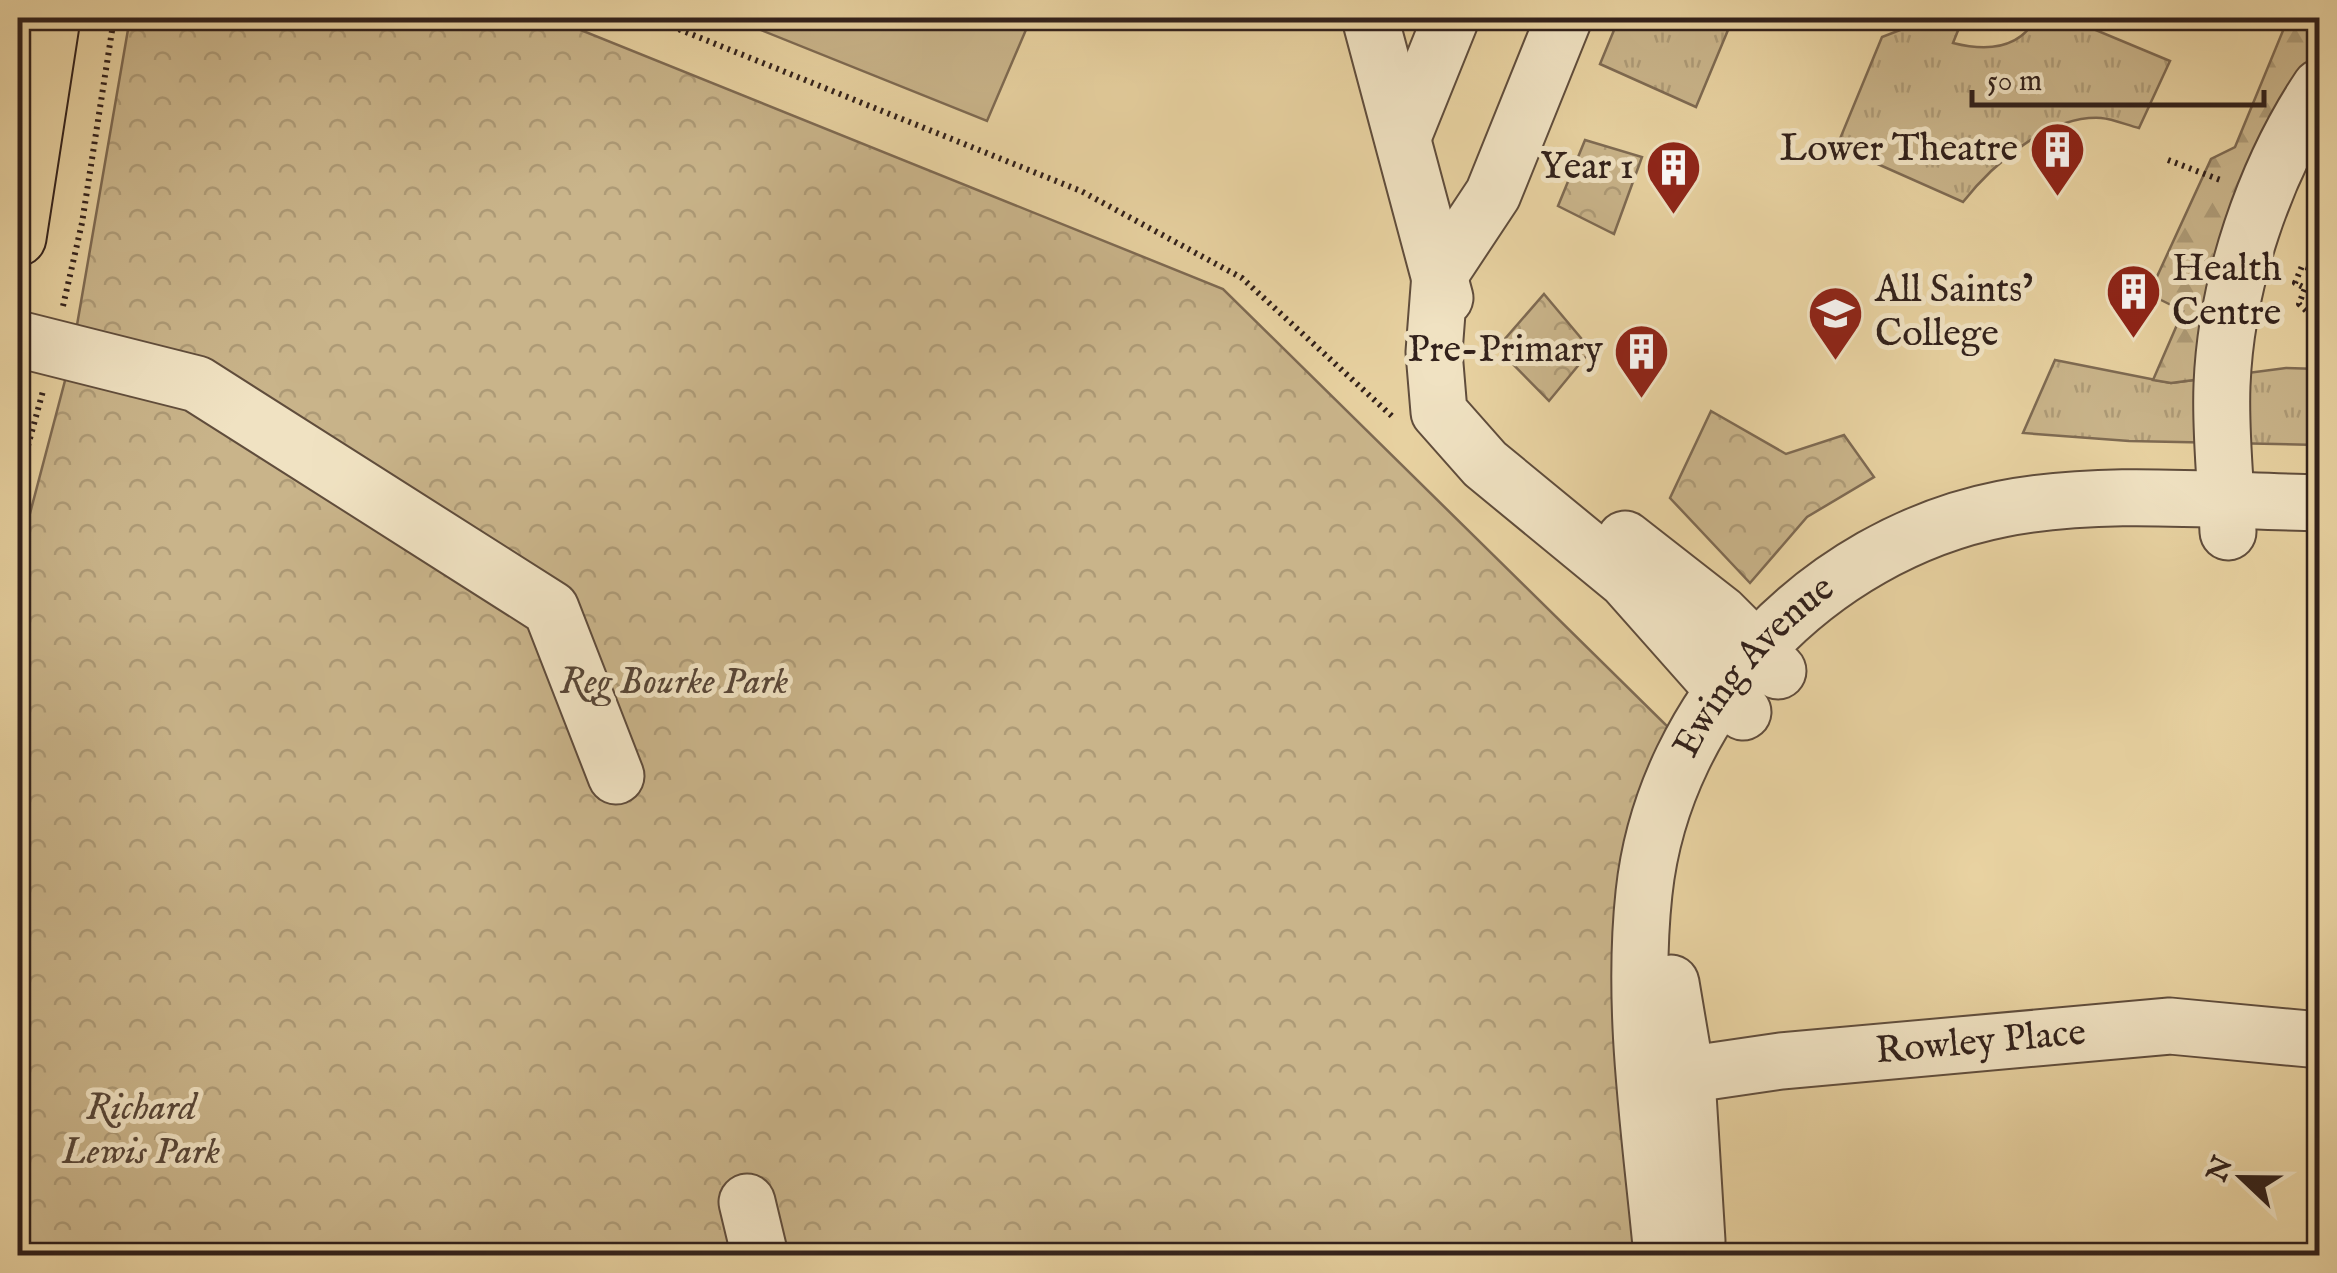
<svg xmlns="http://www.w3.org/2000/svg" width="2337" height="1273" font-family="'IM FELL English',serif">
  <defs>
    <pattern id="grass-tufts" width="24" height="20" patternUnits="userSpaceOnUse" patternTransform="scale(2.5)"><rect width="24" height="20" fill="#c9b48a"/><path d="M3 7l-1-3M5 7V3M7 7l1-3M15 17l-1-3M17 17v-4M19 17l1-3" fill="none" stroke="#ad9a76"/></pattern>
    <pattern id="forest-firs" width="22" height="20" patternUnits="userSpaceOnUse" patternTransform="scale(2.5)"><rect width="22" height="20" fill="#c9b48a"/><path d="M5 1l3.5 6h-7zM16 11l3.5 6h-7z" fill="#ad9a76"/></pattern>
    <pattern id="park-crowns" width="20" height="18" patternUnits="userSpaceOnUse" patternTransform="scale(2.5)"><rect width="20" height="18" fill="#c9b48a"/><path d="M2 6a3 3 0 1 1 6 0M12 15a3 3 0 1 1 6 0" fill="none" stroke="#ad9a76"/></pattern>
  </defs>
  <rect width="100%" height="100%" fill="#e8d2a1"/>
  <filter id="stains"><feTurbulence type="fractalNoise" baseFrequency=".002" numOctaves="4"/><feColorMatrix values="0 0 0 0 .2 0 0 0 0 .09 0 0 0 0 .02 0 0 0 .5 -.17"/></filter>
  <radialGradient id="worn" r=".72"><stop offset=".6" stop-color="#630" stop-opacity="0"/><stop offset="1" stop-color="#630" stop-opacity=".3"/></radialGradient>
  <g fill="url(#grass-tufts)" stroke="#7e6a52" stroke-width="2.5">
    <polygon points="1619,18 1733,18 1696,107 1600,64"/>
    <path d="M1931,18H1963L1953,43C1985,51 2019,50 2036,18H2067L2170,61L2139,128C2127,125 2113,119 2101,118C2049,115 1993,164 1963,202L1837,146L1882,37Z"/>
    <polygon points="2055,360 2171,383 2286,368 2319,369 2319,445 2129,441 2023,433"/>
  </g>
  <polygon fill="url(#forest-firs)" stroke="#7e6a52" stroke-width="2.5" points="2319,19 2319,74 2217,377 2171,383 2153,380 2183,311 2149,294 2211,159 2235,147 2287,21"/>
  <g fill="url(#park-crowns)" stroke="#7e6a52" stroke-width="2.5">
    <polygon points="130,18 551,18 1223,289 1670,729 1637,1255 18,1256 18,559 72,354"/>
    <polygon points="1585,140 1642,157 1614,234 1558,206"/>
    <polygon points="1544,294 1591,350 1549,401 1497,348"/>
    <polygon points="1711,411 1786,454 1844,435 1874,477 1807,517 1750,583 1670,498"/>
  </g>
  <polygon fill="#c9b48a" stroke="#7e6a52" stroke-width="2.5" points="731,18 1031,18 987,121"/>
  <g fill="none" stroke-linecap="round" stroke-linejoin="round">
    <defs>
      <g id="minor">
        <polyline points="1370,18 1445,298"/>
        <polyline points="1564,18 1493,194 1440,274 1434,352 1439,412 1485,464 1626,580 1743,712"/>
        <polyline points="1403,137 1451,18"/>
        <polyline points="18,339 197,384 551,609 616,776"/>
        <path d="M2228,532C2226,483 2220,434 2222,385C2226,284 2264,171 2320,87"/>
        <polyline points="1625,539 1721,614 1778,671"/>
        <polyline points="1671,983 1687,1078 1697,1241"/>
        <path id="s1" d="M1651,1080L1781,1061L2170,1026L2320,1040"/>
        <polyline points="747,1202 760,1256"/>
        <path id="s2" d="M1662,1256C1651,1137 1631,1013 1644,893C1664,705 1819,545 2002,509C2104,489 2216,501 2320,503"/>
      </g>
      <polyline id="highway" points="18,238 52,18"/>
    </defs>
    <use href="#minor" stroke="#604d3c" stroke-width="59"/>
    <use href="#highway" stroke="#32211b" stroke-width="59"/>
    <g stroke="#32211b" stroke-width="6" stroke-dasharray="2.5 5" stroke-linecap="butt">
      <polyline points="651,18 1081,191 1242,278 1394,418"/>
      <polyline points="2168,160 2223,181"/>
      <polyline points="2308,268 2302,266 2295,283 2305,288 2299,304 2320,324"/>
      <polyline points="63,306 82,223 114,18"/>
      <polyline points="18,482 43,391"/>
    </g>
    <use href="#minor" stroke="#f0e2c2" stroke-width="55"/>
    <use href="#highway" stroke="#e8d2a1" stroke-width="55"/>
  </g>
  <defs>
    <symbol id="building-pin" viewBox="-11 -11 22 30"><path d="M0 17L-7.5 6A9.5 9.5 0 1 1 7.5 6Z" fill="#8f2418" stroke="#f0e2c2"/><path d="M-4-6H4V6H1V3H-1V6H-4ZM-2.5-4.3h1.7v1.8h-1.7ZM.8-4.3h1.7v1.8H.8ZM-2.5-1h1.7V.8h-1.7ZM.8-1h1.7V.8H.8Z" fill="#fff"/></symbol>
    <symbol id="school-pin" viewBox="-11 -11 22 30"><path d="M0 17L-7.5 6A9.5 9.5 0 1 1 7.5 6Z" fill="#8f2418" stroke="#f0e2c2"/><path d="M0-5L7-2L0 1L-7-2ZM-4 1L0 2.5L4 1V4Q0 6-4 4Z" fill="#fff"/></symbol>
  </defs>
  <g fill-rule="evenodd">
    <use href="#building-pin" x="2026" y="118" width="63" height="86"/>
    <use href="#building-pin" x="1642" y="136" width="63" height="86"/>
    <use href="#building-pin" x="2102" y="260" width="63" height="86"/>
    <use href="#school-pin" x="1804" y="282" width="63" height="86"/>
    <use href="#building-pin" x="1610" y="320" width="63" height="86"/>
  </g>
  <g text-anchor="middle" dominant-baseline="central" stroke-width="10" stroke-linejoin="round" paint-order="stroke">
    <g font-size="38" fill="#32211b" stroke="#f0e2c2" text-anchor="end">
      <text x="2018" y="150">Lower Theatre</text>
      <text x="1634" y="168">Year 1</text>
      <text x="2172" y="270" text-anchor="start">Health<tspan x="2172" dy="44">Centre</tspan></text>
      <text x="1875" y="291" text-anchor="start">All Saints’<tspan x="1875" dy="44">College</tspan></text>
      <text x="1603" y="351">Pre-Primary</text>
    </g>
    <g font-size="38" fill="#32211b" stroke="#f0e2c2">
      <text stroke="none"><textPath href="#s2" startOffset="622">Ewing Avenue</textPath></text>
      <text stroke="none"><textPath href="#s1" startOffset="332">Rowley Place</textPath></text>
    </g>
    <g font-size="38" font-style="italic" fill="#584637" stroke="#f0e2c2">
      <text x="674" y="683">Reg Bourke Park</text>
      <text x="141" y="1109">Richard<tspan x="141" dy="44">Lewis Park</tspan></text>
    </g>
  </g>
  <rect width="2337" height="1273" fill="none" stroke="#e8d2a1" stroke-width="60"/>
  <rect x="20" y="20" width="2297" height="1233" fill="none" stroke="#32211b" stroke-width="5"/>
  <rect x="30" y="30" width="2277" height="1213" fill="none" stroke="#32211b" stroke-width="2.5"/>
  <g transform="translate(2242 1178) rotate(292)" stroke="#f0e2c2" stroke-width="8" paint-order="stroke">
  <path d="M0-8L18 38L0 25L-18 38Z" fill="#32211b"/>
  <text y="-15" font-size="28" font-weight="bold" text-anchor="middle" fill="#32211b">N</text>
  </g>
  <path d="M1972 90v15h292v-15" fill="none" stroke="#32211b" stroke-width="5"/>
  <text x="1987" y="90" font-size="30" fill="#32211b" stroke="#f0e2c2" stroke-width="8" paint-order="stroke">50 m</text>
  <rect width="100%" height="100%" filter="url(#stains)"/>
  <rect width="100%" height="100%" fill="url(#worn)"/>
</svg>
